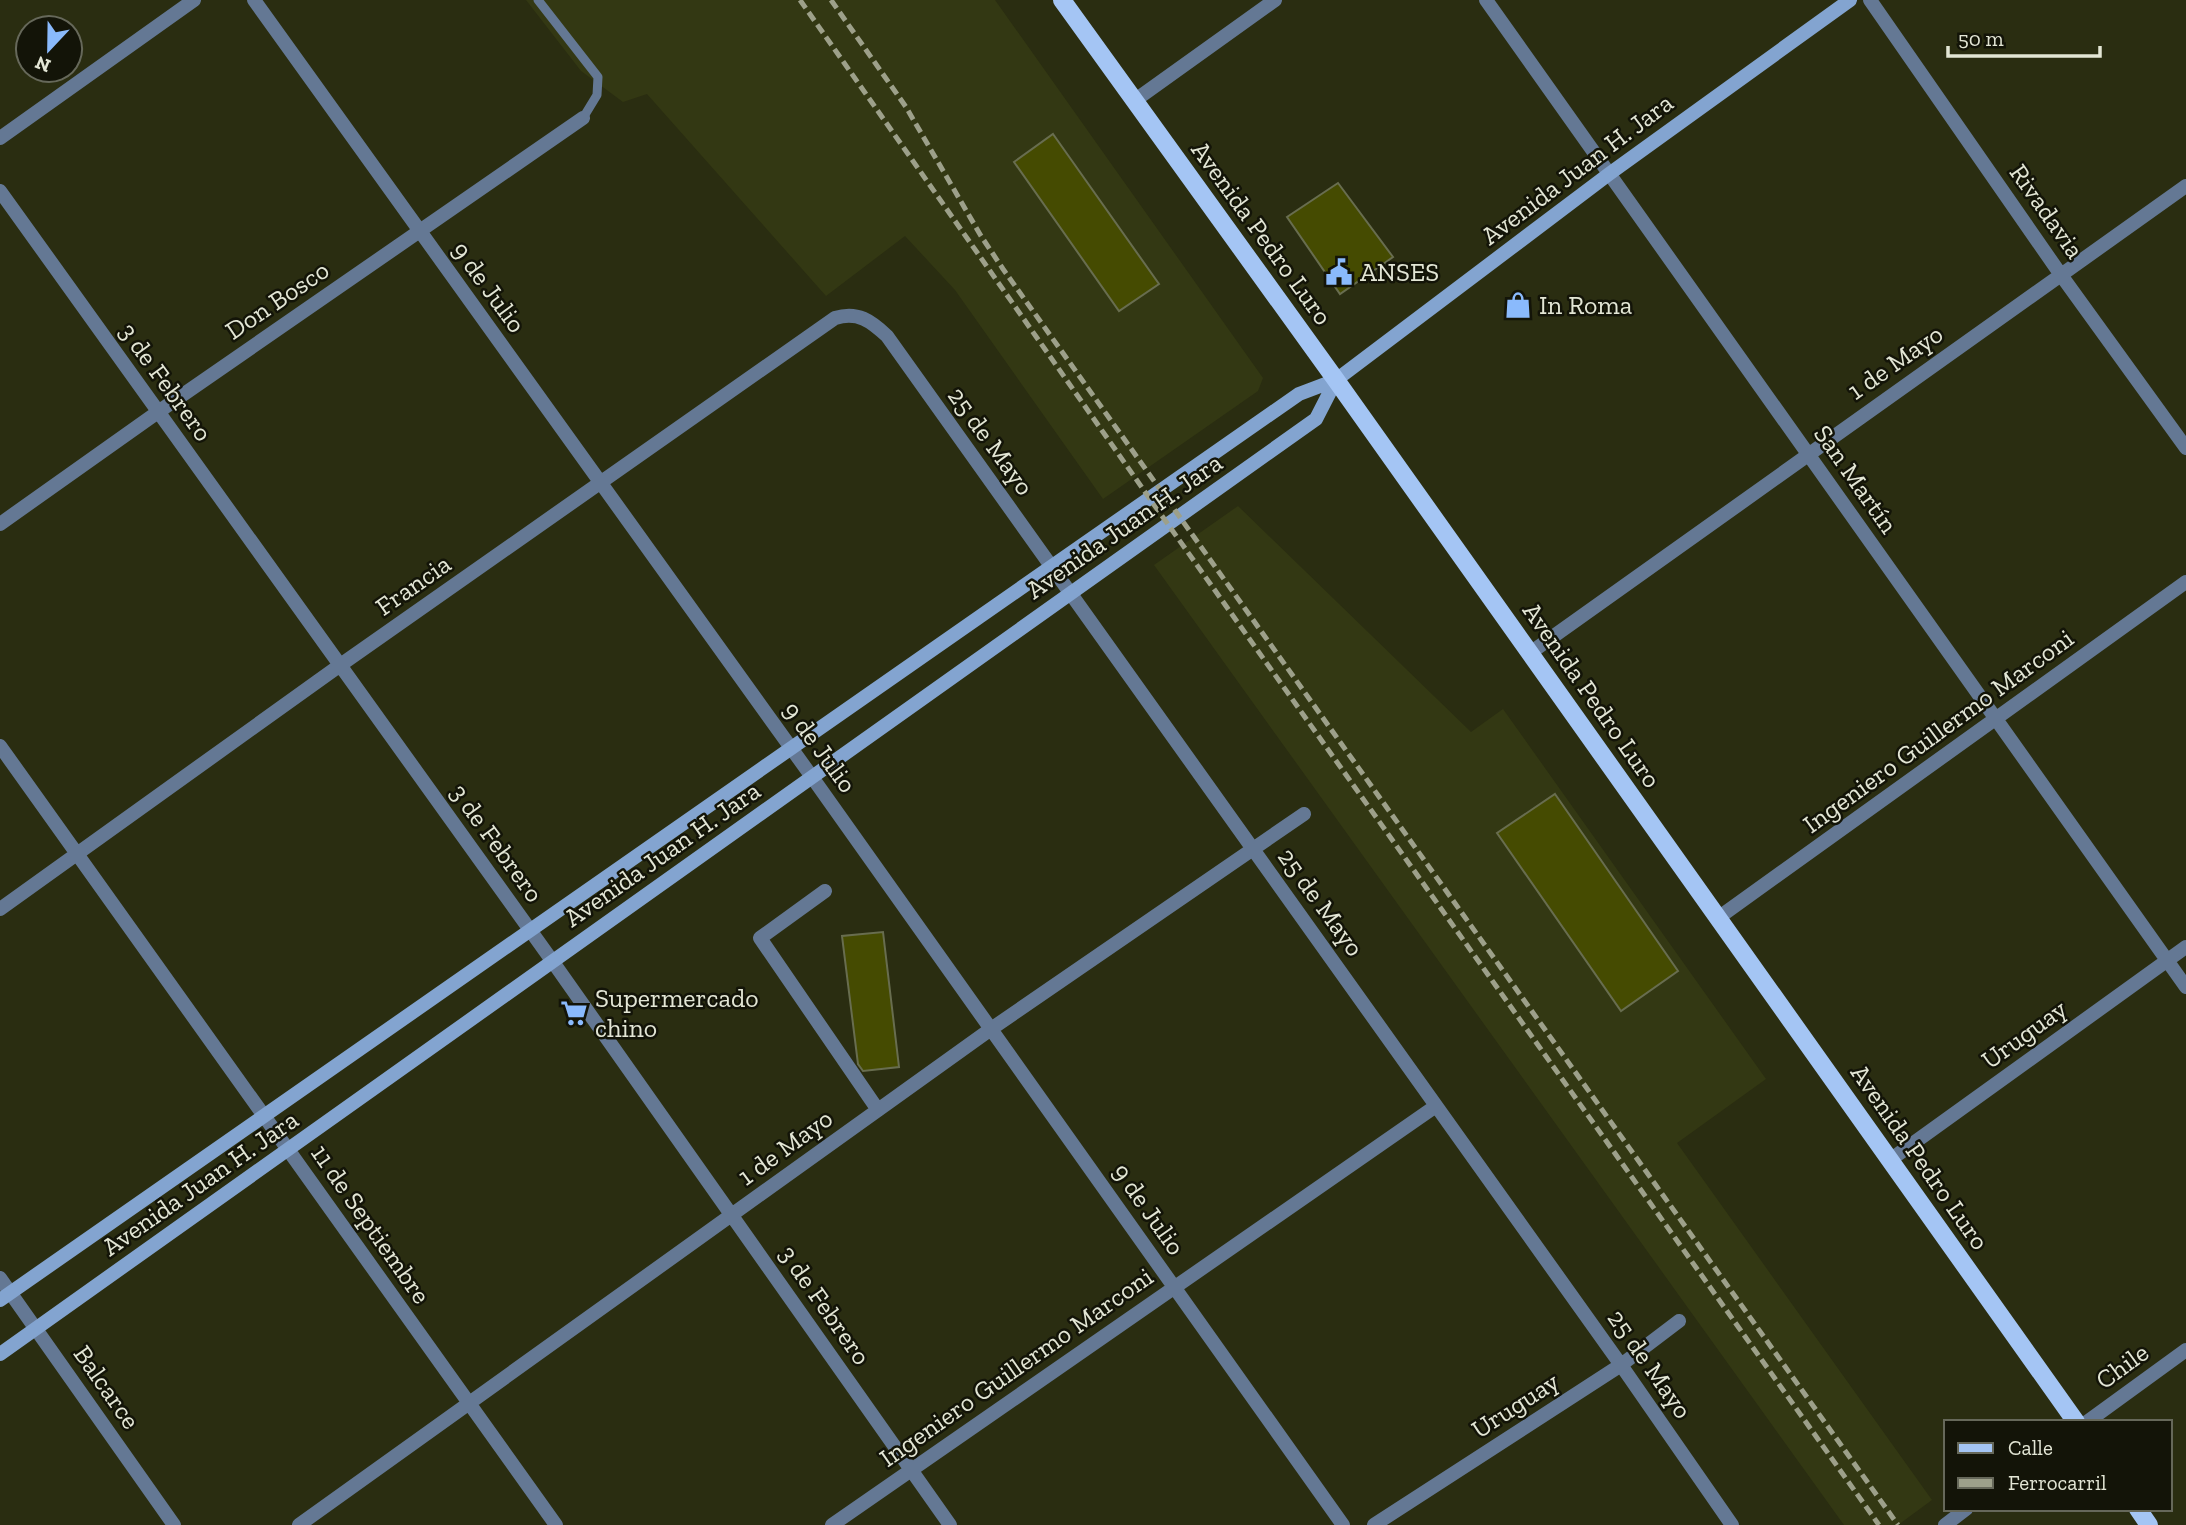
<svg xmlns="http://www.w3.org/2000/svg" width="2186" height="1525" font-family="'Zilla Slab',serif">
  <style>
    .built { fill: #333813 }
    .building { fill: #454b01; stroke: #686d4f; stroke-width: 2 }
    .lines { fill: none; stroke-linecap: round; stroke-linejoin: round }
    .lane { stroke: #647894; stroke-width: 9 }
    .street { stroke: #647894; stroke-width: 14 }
    .secondary { stroke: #83a4d0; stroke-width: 14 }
    .primary { stroke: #a4c5f4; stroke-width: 18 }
    .rail { stroke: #9da08a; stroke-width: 5; stroke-dasharray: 10 5; stroke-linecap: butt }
    .labels { text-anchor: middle; stroke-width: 5; stroke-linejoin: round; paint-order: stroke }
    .street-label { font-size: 26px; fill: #e3e6d5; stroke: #131408 }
    .poi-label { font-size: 26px; fill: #e3e6d5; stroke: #131408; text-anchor: start }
  </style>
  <rect width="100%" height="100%" fill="#2a2d11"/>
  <!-- built -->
  <path class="built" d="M526,0H995L1263,378L1258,391L1103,499L955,290L905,236L826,296L647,94L623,102L581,71Z
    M1238,506L1471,732L1503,709L1766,1079L1677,1143L1932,1500L1898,1525H1844L1154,565Z"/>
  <!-- building -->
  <path class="building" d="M1053,134L1159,284L1119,311L1014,162Z
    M1338,183L1393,257L1340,294L1287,217Z
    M1555,794L1678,971L1621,1011L1497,833Z
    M883,932L899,1067L863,1071L858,1064L842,936Z"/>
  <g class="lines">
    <!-- lane -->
    <path class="lane" d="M538,0L598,77L597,95L583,118"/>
    <!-- street -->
    <path class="street" d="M254,0L812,777L1343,1525
      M1486,0L2186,987
      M1870,0L2061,275L2186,448
      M1134,101L1275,0
      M0,138L194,0
      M0,191L553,962L950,1525
      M0,524L158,412L583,118
      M1530,653L2186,186
      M0,746L556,1525
      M825,891L760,938L878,1110
      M0,909L339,666L835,318C858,311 871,321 887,336L1621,1365L1732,1525
      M1718,918L2186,582
      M1890,1160L2186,947
      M0,1278L174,1525
      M2087,1422L2186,1350
      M299,1525L991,1029L1304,814
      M832,1525L1436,1106
      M1374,1525L1621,1365L1679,1321
      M1945,1525L1966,1509"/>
    <!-- secondary -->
    <path class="secondary" d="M0,1300L1299,394L1336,380L1609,174L1850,0
      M0,1354L1316,419L1336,380"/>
    <!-- primary -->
    <path class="primary" d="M1062,0L1336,380L2076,1422
      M2138,1509L2149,1525"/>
    <!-- rail -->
    <path class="rail" d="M800,0L1150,499L1879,1525
      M831,0L906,107L981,236L1003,269L1898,1525"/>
  </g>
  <!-- icons -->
  <defs>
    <symbol id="civic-bare" viewBox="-9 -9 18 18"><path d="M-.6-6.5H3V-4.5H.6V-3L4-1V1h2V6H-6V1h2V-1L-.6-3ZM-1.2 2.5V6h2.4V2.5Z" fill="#8abafc" stroke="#131408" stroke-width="2.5" paint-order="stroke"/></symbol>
    <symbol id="shop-bare" viewBox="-9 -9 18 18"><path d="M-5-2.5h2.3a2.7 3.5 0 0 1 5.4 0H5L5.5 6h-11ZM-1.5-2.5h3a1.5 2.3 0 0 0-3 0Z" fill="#8abafc" stroke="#131408" stroke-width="2.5" paint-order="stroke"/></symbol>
    <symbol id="supermarket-bare" viewBox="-9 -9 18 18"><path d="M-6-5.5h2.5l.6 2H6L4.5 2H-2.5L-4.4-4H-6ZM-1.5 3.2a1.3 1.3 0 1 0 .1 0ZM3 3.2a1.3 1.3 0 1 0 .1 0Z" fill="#8abafc" stroke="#131408" stroke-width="2.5" paint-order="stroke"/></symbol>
  </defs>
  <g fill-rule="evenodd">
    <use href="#civic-bare" x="1320" y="253" width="38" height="38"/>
    <use href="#shop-bare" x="1499" y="286" width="38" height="38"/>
    <use href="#supermarket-bare" x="555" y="994" width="38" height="38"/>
  </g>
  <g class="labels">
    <!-- street labels -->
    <g class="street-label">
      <text transform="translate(1577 169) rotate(-37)" y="9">Avenida Juan H. Jara</text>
      <text transform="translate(2047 211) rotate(55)" y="9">Rivadavia</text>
      <text transform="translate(1262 233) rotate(54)" y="9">Avenida Pedro Luro</text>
      <text transform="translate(489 287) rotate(54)" y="9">9 de Julio</text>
      <text transform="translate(277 300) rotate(-34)" y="9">Don Bosco</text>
      <text transform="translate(1895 362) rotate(-35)" y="9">1 de Mayo</text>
      <text transform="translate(166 382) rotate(54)" y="9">3 de Febrero</text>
      <text transform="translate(991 441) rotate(54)" y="9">25 de Mayo</text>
      <text transform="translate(1856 479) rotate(55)" y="9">San Martín</text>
      <text transform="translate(1124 526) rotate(-35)" y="9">Avenida Juan H. Jara</text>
      <text transform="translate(413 585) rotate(-35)" y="9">Francia</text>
      <text transform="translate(1592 695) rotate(55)" y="9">Avenida Pedro Luro</text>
      <text transform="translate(1938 731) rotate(-36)" y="9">Ingeniero Guillermo Marconi</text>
      <text transform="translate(820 747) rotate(54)" y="9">9 de Julio</text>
      <text transform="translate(497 843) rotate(54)" y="9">3 de Febrero</text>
      <text transform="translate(662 854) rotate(-35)" y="9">Avenida Juan H. Jara</text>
      <text transform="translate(1321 902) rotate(54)" y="9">25 de Mayo</text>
      <text transform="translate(2024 1034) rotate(-36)" y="9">Uruguay</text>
      <text transform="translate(785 1147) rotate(-36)" y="9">1 de Mayo</text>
      <text transform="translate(1920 1157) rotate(55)" y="9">Avenida Pedro Luro</text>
      <text transform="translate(200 1183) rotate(-35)" y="9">Avenida Juan H. Jara</text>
      <text transform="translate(1149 1209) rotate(55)" y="9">9 de Julio</text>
      <text transform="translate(371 1224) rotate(55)" y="9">11 de Septiembre</text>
      <text transform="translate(825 1305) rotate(55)" y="9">3 de Febrero</text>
      <text transform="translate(1650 1364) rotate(55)" y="9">25 de Mayo</text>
      <text transform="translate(2122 1366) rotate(-36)" y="9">Chile</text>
      <text transform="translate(1016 1367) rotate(-35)" y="9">Ingeniero Guillermo Marconi</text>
      <text transform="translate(107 1387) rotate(55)" y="9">Balcarce</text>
      <text transform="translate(1515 1405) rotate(-33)" y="9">Uruguay</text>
    </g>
    <!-- poi labels -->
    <g class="poi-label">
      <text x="1360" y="281">ANSES</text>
      <text x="1539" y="314">In Roma</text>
      <text x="595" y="1007">Supermercado<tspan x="595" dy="30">chino</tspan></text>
    </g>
  </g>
  <!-- legend -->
  <rect x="1944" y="1420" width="228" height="91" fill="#131408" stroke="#66685a" stroke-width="2"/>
  <rect x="1958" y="1443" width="35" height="10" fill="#a4c5f4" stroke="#66685a" stroke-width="2"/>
  <text x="2008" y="1455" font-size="21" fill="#e3e6d5">Calle</text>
  <rect x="1958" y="1478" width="35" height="10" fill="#9da08a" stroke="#66685a" stroke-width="2"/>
  <text x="2008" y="1490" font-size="21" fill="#e3e6d5">Ferrocarril</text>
  <!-- north arrow -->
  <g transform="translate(49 49) rotate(202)"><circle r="33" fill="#131408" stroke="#66685a" stroke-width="2"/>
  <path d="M0-5L12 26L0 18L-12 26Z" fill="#8abafc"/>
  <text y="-10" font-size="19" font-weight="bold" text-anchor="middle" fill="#e3e6d5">N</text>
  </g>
  <!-- scale -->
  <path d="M1948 46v10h152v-10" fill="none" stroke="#e3e6d5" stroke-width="3.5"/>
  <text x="1958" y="46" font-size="21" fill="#e3e6d5" stroke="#131408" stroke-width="5" paint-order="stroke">50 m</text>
</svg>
